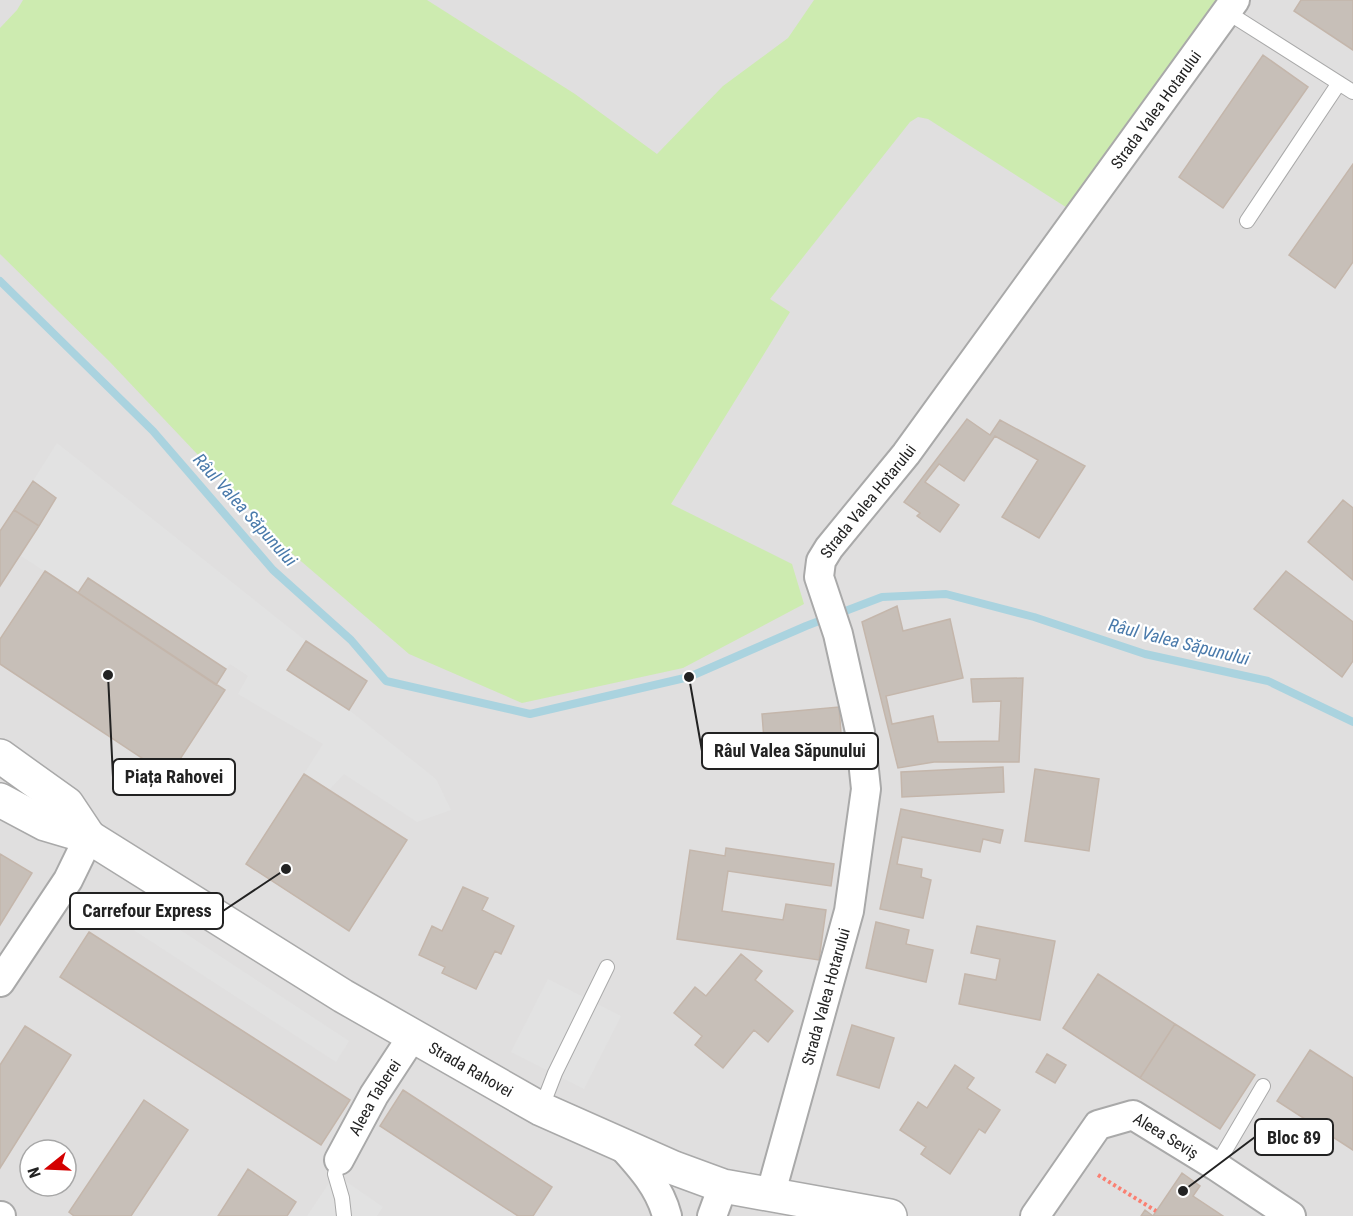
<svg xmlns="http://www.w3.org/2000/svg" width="1353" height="1216" font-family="'Roboto Condensed',sans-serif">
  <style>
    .residential { fill: #e0dfdf; fill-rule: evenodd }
    .grass { fill: #cdebb0 }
    .parking { fill: #e2e2e2 }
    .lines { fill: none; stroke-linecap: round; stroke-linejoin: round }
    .stream { stroke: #aad3df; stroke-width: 8 }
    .building { fill: #c7bfb8; stroke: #c4b6ab; stroke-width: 1.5 }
    .service-casing { stroke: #a9a9a9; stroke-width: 16 }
    .minor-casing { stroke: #a9a9a9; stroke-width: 32 }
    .tertiary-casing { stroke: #a9a9a9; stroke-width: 36 }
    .path { stroke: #fa8072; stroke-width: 4; stroke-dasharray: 3 3; stroke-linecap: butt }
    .service { stroke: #fff; stroke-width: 14 }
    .minor { stroke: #fff; stroke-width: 28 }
    .tertiary { stroke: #fff; stroke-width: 33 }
    .labels { text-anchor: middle; stroke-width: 4.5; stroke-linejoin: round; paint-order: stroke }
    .street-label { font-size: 16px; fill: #222; stroke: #fff }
    .water-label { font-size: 18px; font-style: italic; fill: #4a7aab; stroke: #fff }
    .leader { fill: none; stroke: #222; stroke-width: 2 }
    .callout-dot { fill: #222; stroke: #fff; stroke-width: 2 }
    .callout { fill: #fff; stroke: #222; stroke-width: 2 }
    .callout-label { font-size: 18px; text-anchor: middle; font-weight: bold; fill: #222 }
  </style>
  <rect width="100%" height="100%" fill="#f2efe9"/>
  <!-- residential -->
  <path class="residential" d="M0,0H1353V1216H0ZM30,1150H66V1186H30Z"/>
  <!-- grass -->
  <path class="grass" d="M23,0H427L575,94L657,154L723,86L788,38L814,0H1223L1072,211L928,119L918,117L910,122L770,299L790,312L671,504L792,564L804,604L683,668L522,703L409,654L288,550L109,361L0,254V28L17,10Z"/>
  <!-- parking -->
  <path class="parking" d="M57,443L306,641L288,670L349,710L436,779L451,810L417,822L344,774L329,790L304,774L323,744L238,694L248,676L230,664L226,669L89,578L78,593L21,556L56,498L33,481Z
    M121,891L349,1041L336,1062L106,912Z
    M548,979L621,1016L584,1089L511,1052Z
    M335,1174L383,1207L377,1216H307Z"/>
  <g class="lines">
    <!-- stream -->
    <path class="stream" d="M0,281L153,431L273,570L351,640L386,681L530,714L689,677L806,626L882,597L946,594L1034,617L1145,654L1268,681L1353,722"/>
  </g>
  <!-- building -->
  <path class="building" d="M1301,0H1353V50L1294,11Z
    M1263,55L1308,87L1223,208L1179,177Z
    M1353,164V262L1335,288L1289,255Z
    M967,419L990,435L1000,420L1085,466L1039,538L1002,517L1038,460L995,436L964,481L939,464L925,482L959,505L940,532L917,516L920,513L904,502Z
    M33,481L56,498L39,526L14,510Z
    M1343,500L1353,508V580L1308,542Z
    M14,510L39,526L0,586V531Z
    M45,571L225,690L169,776L0,664V639Z
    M1286,571L1353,622V661L1342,677L1254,609Z
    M88,578L226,669L216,685L78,593Z
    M897,606L903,631L950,619L963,678L886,696L892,724L933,716L938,742L999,741L1001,701L973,702L971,679L1023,678L1019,762H934L898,768L862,622Z
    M306,641L367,681L349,710L287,670Z
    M839,707L842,746L765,753L762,714Z
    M1003,767L1004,792L902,797L901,772Z
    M1035,769L1099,779L1089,851L1025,841Z
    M304,774L407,840L349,931L246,864Z
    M901,809L1003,830L1000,843L983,839L980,852L902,837L897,864L922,869L921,877L931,880L923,918L880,909Z
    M726,848L834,864L831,886L728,871L722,911L783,920L786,904L826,910L819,960L677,939L690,850L725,856Z
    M0,854L32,873L0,925Z
    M463,887L488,898L482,910L514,926L501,954L495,951L476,989L442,973L445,967L419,955L432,926L442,931Z
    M876,922L909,930L906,944L933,950L926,982L866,968Z
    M977,926L1055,941L1040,1020L959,1004L965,974L996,980L1000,959L971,953Z
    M89,932L350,1100L321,1145L60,977Z
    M741,954L762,971L755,980L793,1011L768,1042L754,1030L723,1068L695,1045L702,1036L674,1013L695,987L706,996Z
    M1098,974L1175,1024L1140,1078L1063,1028Z
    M1175,1024L1255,1075L1220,1129L1140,1078Z
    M852,1025L894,1038L879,1088L837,1075Z
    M25,1026L71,1055L0,1168V1065Z
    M1310,1050L1353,1078V1150L1277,1101Z
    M1047,1054L1066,1065L1055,1083L1036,1072Z
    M955,1065L974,1078L967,1088L1000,1110L985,1133L979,1129L950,1174L921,1154L926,1147L900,1130L918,1102L927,1108Z
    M403,1090L552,1187L533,1216H518L380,1126Z
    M144,1100L188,1130L131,1216H74L69,1212Z
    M248,1169L296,1202L287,1216H218Z
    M1182,1173L1200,1186L1193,1196L1223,1216H1141L1145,1210L1153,1216Z"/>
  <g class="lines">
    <defs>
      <path id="service" d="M1227,12L1353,92
        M1247,221L1339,83
        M541,1109L555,1073L607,967
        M339,1160L335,1174L342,1198L344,1216
        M1216,1166L1263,1086"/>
      <g id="minor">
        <path d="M0,982L68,880L89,837"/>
        <path d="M622,1146C641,1167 660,1188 667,1216"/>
        <path id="s1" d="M339,1160L374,1095L412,1037"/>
        <path id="s2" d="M770,1196L849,911L866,789L860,732L838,634L819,577L821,561L829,548L906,454L1235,0"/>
        <path d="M0,1216H1"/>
        <path d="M712,1216L723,1186"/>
        <path id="s3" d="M1035,1216L1098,1125L1133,1115L1216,1166L1291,1216"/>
      </g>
      <g id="tertiary">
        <path d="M0,756L67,804L89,837"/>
        <path id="s4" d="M0,800L45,824L89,837L343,996L541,1109L674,1168L723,1186L890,1216"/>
      </g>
    </defs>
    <!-- service casing -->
    <use href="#service" class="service-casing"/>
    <!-- minor casing -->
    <use href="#minor" class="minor-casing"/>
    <!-- tertiary casing -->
    <use href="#tertiary" class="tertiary-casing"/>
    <!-- path -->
    <path class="path" d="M1098,1175L1156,1211"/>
    <!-- service -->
    <use href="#service" class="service"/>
    <!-- minor -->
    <use href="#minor" class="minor"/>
    <!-- tertiary -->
    <use href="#tertiary" class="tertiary"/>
  </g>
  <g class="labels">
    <!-- street labels -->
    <g class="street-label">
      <text dy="6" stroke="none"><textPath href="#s2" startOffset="1215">Strada Valea Hotarului</textPath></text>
      <text dy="6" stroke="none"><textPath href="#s2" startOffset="729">Strada Valea Hotarului</textPath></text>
      <text dy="6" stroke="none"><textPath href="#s2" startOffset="207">Strada Valea Hotarului</textPath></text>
      <text dy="6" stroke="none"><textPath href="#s4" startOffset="544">Strada Rahovei</textPath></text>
      <text dy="6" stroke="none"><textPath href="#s1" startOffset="72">Aleea Taberei</textPath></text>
      <text dy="6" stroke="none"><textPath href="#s3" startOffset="186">Aleea Seviș</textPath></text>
    </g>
    <!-- water labels -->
    <g class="water-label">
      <text transform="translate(245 510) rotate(48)" y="6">Râul Valea Săpunului</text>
      <text transform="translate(1179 642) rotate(14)" y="6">Râul Valea Săpunului</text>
    </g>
  </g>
  <!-- callouts -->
  <path class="leader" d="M689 677L702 751M108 675L113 777M286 869L223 911M1183 1191L1255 1137"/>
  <g class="callout-dot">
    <circle cx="689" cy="677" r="6"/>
    <circle cx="108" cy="675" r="6"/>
    <circle cx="286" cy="869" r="6"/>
    <circle cx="1183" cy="1191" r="6"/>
  </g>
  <g class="callout">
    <rect x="702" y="733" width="176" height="36" rx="6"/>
    <rect x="113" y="759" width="122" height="36" rx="6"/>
    <rect x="70" y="893" width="153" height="36" rx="6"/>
    <rect x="1255" y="1119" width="78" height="36" rx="6"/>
  </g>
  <g class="callout-label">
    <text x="790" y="757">Râul Valea Săpunului</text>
    <text x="174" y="783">Piața Rahovei</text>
    <text x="147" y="917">Carrefour Express</text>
    <text x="1294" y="1144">Bloc 89</text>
  </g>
  <!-- north arrow -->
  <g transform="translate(48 1168) rotate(252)"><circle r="28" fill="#ffffff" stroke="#a7a7a7" stroke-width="1.5"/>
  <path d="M0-4.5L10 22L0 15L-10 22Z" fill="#d40000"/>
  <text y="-9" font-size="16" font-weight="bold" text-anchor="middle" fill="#222222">N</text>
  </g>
</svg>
